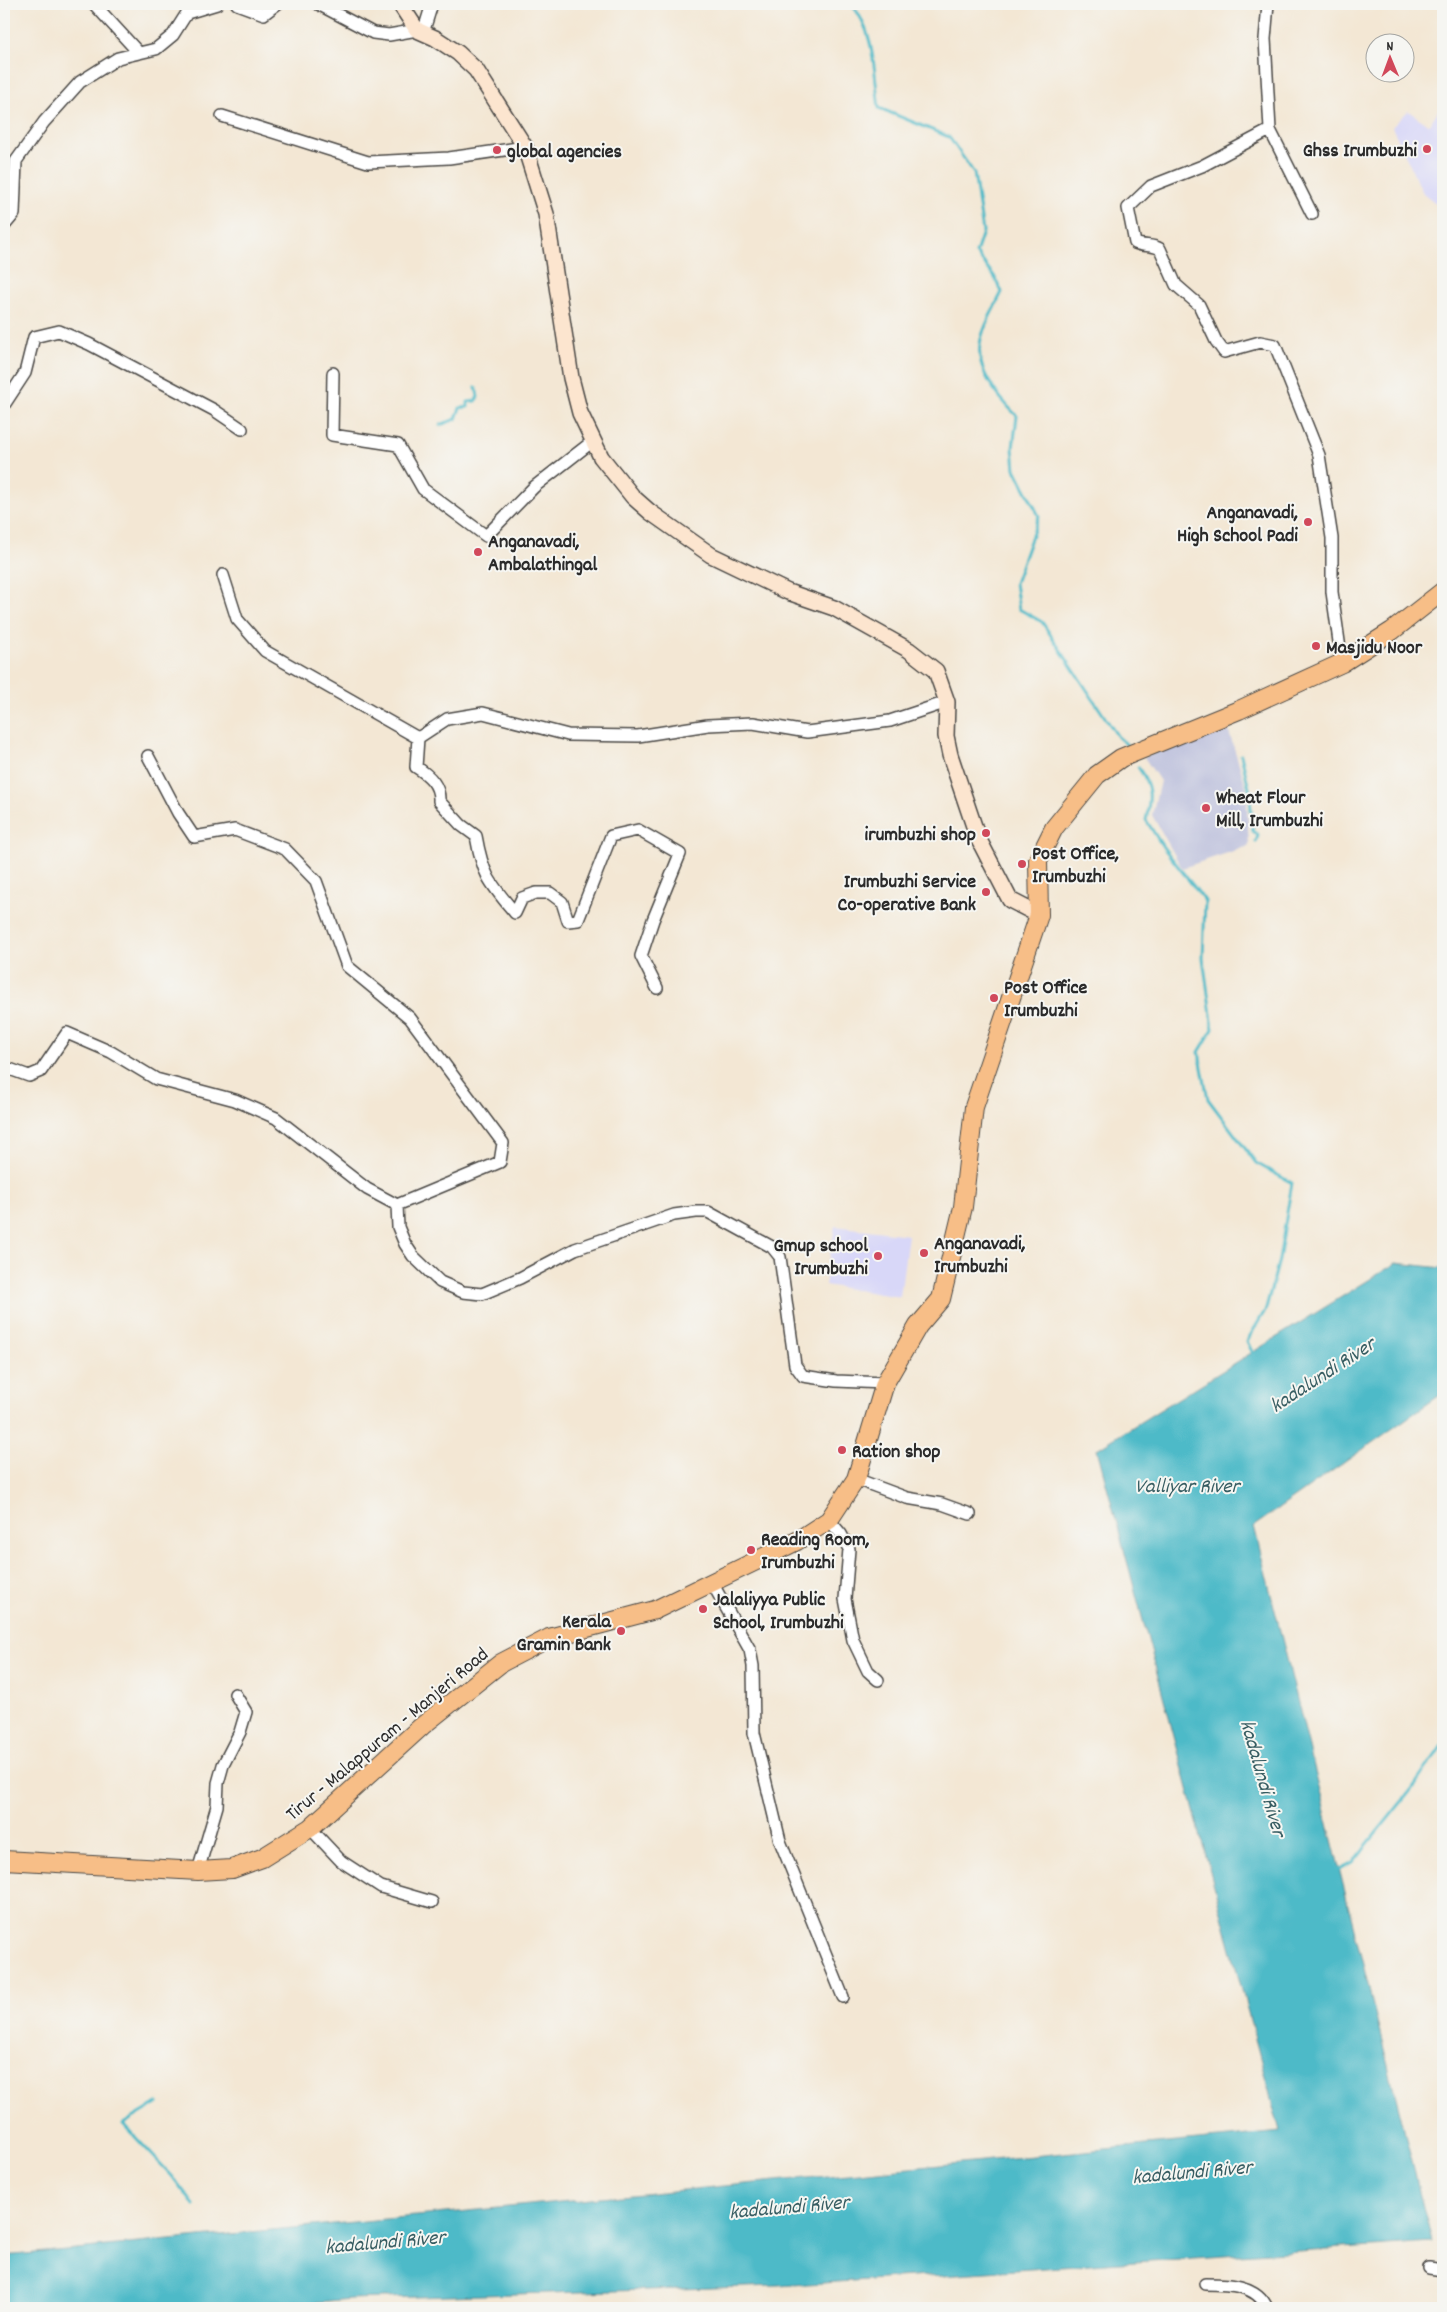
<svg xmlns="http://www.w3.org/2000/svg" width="1447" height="2312" font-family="Dekko,sans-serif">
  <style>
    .built { fill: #d8d7f8 }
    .industrial { fill: #bfc2dd }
    .water { fill: #4dbac8; stroke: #3c727a }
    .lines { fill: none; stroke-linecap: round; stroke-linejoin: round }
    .stream { stroke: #4dbac8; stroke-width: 3 }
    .minor-casing { stroke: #494744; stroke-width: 14 }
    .secondary-casing { stroke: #494744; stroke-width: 18 }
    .primary-casing { stroke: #494744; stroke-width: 20 }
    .minor { stroke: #fff; stroke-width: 11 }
    .secondary { stroke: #fce5cf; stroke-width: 15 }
    .primary { stroke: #f7be87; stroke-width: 18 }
    .poi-dot { fill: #d1495b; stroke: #f6f6f2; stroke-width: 2 }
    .labels { text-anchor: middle; stroke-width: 4; stroke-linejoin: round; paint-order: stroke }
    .poi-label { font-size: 20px; font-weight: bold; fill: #2b2b2b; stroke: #f6f6f2; text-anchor: start }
    .street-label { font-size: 20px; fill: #2b2b2b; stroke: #f6f6f2 }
    .water-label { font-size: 21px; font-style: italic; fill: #375d62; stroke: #f6f6f2 }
  </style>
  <rect width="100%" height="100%" fill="#f6f6f2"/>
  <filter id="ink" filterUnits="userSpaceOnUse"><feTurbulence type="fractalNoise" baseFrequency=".02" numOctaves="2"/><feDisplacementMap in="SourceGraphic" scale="10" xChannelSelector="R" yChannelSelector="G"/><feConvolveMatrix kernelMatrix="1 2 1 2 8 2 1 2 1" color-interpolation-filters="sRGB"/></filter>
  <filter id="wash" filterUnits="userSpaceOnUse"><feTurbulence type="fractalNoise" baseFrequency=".0096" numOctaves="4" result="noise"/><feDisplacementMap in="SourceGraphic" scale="20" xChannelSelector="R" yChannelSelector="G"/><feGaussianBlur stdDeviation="1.12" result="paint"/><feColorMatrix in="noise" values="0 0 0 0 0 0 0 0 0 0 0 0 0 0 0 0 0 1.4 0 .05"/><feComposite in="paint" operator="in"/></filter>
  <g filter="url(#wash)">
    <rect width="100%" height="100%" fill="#f3e7d4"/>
    <!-- built -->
    <path class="built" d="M1443,103V209L1423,193L1392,127L1408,111L1429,125Z
      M835,1226L908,1235L900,1297L825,1285Z"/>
    <!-- industrial -->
    <path class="industrial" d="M1227,726L1246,786L1249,846L1182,868L1152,815L1160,781L1144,757Z"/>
    <!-- water -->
    <path class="water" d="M1396,1263L1443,1268V1393L1254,1526L1432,2242L778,2286L350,2299L254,2308H4V2256L1280,2132L1097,1449Z"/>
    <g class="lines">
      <!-- stream -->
      <path class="stream" d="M851,4C875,30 874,74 879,108L949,137L974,173L983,232L976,253L994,276L1002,292C995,307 985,323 981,339C973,368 998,397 1017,416L1013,448L1015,469L1039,516L1015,583L1019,609L1042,622L1118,737L1126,744
        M440,425L456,419L460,408L468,407V402L475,401L478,397L476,387
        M1241,755L1249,788L1253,831L1258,835L1256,842
        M1138,767C1152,787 1151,797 1146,820L1163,847L1205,901L1203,958L1213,1029L1199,1052L1208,1099L1256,1163L1292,1183L1279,1260L1266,1309L1247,1341L1253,1354
        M1336,1871L1353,1862L1412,1789L1443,1744
        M158,2103L123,2124L172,2176L194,2205"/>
    </g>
  </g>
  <g filter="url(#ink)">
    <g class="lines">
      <defs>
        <path id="minor" d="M94,4L138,52
          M237,4L264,14L277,4
          M318,4L373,33L389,35L417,30
          M1268,4L1265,39L1270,130L1202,166L1151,186L1128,208L1135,243C1144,247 1152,244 1160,249L1176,285L1199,305L1216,341L1224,352L1260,342L1275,345L1319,455L1332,538V592L1342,663
          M423,33L432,4
          M222,116L368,162L449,158L525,147
          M1270,130L1312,214
          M4,226L14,214L16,161L44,122L80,82L118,58L156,49L173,35L187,13L217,4
          M333,373L332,435L398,445L423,489L486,536L534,487L593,441
          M4,405L25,373L34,337L59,331L89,344L214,410L242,429
          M223,575L237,619L265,651L418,738
          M148,756L178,813L194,837L235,830L285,849L316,881L347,966L410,1018L503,1143L500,1162L397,1205L398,1227L405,1244L413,1256L440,1282L463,1292L482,1294L520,1278L575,1249L674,1215L696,1212H708L772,1247L780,1257L795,1365L803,1376L836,1381L885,1383
          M657,988L641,956L653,920L680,854L638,830L611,836L578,920L568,921L562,902L550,893H536L522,898L515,913C490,883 483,876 476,836L461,825L439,801C440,785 429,775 416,767L418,738L447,719L483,713L568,735L638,736L708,725L753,723L807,732L890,721L947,702
          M4,1067L29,1076L41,1071L67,1033L111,1052L156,1079L235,1100L276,1118L367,1189L397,1205
          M856,1479L907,1498L942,1504L970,1514
          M829,1520L841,1534L849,1549L845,1599L853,1640L868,1671L878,1680
          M711,1581L750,1650L753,1666L754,1733L780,1841L843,1997
          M310,1828L341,1861L381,1887L432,1902
          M198,1871L217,1806L218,1783L223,1765L240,1732L246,1712L235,1694
          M1429,2268L1443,2270
          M1205,2284C1227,2284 1257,2284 1267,2308"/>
        <path id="secondary" d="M400,4L417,30L435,38L458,53L476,70L525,147L546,214L571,378L580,413L601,457L633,497L650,512L711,555L788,592L834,608L909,650L936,671L947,702L946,736L950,755L978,838L1010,900L1039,915"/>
        <path id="primary" d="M4,1860L198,1871L232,1869L262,1858L310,1828L422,1726L501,1663L549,1638L655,1610L797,1541L829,1520L856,1479L885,1383L918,1326L941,1299L963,1207L974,1107L1039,915L1038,860L1054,828L1097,775L1121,758L1239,710L1342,663L1392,631L1443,591"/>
      </defs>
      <!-- minor casing -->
      <use href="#minor" class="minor-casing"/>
      <!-- secondary casing -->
      <use href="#secondary" class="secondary-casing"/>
      <!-- primary casing -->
      <use href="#primary" class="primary-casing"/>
      <!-- minor -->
      <use href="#minor" class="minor"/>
      <!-- secondary -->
      <use href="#secondary" class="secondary"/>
      <!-- primary -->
      <use href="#primary" class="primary"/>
    </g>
  </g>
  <!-- markers -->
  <g class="poi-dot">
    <circle cx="1427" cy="149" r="5"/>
    <circle cx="497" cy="150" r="5"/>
    <circle cx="1308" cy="522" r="5"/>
    <circle cx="478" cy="552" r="5"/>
    <circle cx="1316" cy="646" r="5"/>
    <circle cx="1206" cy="808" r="5"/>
    <circle cx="986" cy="833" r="5"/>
    <circle cx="1022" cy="864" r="5"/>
    <circle cx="986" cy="892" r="5"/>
    <circle cx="994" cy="998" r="5"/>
    <circle cx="924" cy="1253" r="5"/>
    <circle cx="878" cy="1256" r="5"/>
    <circle cx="842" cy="1450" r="5"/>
    <circle cx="751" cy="1550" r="5"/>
    <circle cx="703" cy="1609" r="5"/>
    <circle cx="621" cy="1631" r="5"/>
  </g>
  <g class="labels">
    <!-- poi labels -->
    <g class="poi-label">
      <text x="1417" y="156" text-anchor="end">Ghss Irumbuzhi</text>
      <text x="507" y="157">global agencies</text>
      <text x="1298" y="518" text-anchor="end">Anganavadi,<tspan x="1298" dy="23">High School Padi</tspan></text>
      <text x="488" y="547">Anganavadi,<tspan x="488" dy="23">Ambalathingal</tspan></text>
      <text x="1326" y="653">Masjidu Noor</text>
      <text x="1216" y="803">Wheat Flour<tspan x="1216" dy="23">Mill, Irumbuzhi</tspan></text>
      <text x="976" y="840" text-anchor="end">irumbuzhi shop</text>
      <text x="1032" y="859">Post Office,<tspan x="1032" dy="23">Irumbuzhi</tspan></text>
      <text x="976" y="887" text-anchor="end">Irumbuzhi Service<tspan x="976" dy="23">Co-operative Bank</tspan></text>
      <text x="1004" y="993">Post Office<tspan x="1004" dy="23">Irumbuzhi</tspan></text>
      <text x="934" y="1249">Anganavadi,<tspan x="934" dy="23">Irumbuzhi</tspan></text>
      <text x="868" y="1251" text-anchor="end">Gmup school<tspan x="868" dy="23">Irumbuzhi</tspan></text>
      <text x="852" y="1457">Ration shop</text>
      <text x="761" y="1545">Reading Room,<tspan x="761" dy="23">Irumbuzhi</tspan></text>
      <text x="713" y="1605">Jalaliyya Public<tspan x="713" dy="23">School, Irumbuzhi</tspan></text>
      <text x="611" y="1627" text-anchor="end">Kerala<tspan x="611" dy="23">Gramin Bank</tspan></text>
    </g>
    <!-- street labels -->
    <g class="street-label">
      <text transform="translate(386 1733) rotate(-40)" y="7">Tirur - Malappuram - Manjeri Road</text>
    </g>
    <!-- water labels -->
    <g class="water-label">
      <text transform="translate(1322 1374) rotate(-33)" y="7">kadalundi River</text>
      <text x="1187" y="1492">Valliyar River</text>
      <text transform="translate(1264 1778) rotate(74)" y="7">kadalundi River</text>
      <text transform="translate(1192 2171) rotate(-5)" y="7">kadalundi River</text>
      <text transform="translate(789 2206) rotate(-5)" y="7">kadalundi River</text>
      <text transform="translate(385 2241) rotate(-5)" y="7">kadalundi River</text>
    </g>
  </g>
  <!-- margin -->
  <rect width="1447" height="2312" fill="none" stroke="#f6f6f2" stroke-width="20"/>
  <!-- north arrow -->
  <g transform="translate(1390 58) rotate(359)"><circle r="24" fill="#f6f6f2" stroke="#a5a5a2"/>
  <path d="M0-4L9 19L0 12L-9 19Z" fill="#d1495b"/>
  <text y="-8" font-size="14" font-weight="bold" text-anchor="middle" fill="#2b2b2b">N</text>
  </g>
</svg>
